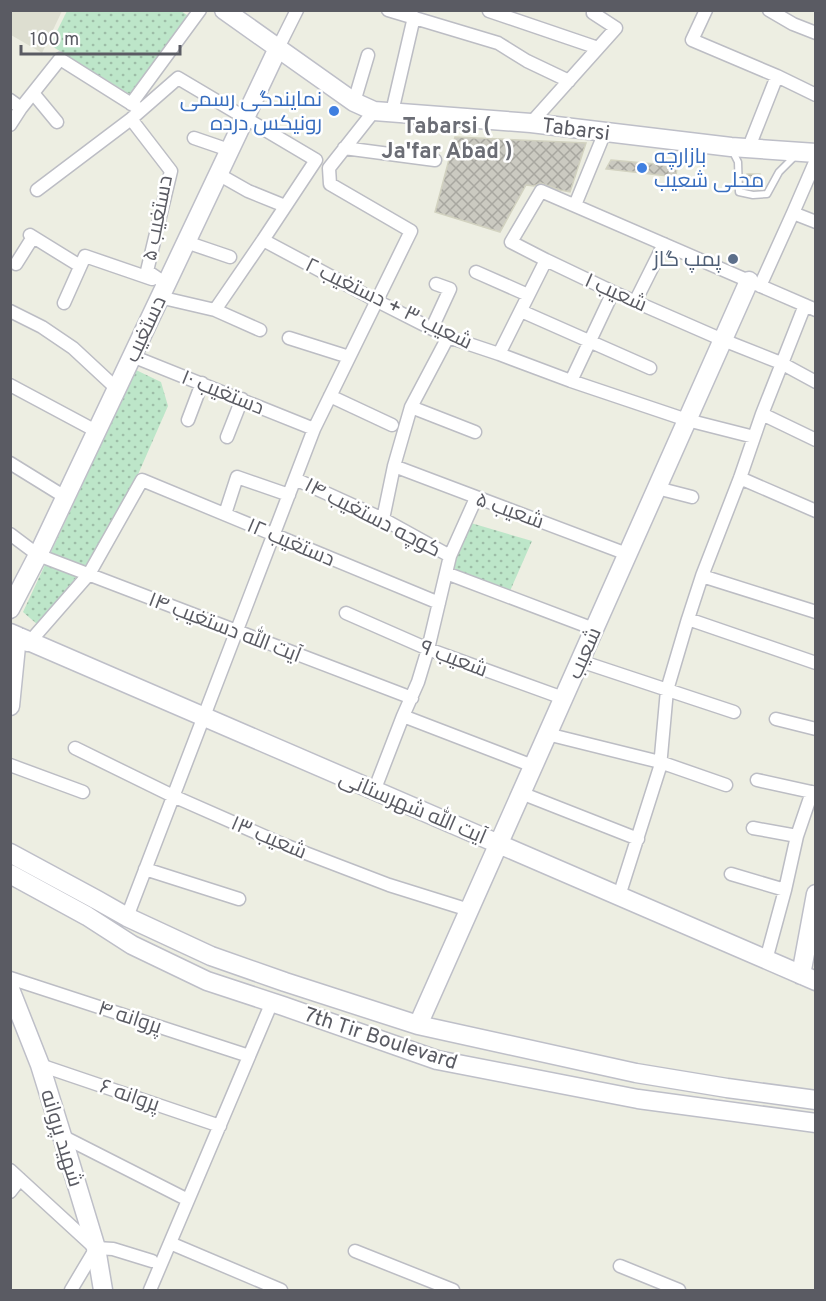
<svg xmlns="http://www.w3.org/2000/svg" width="826" height="1301" font-family="Overpass,Cairo,sans-serif">
  <style>
    .education { fill: #ddded0 }
    .park { fill: url(#park-dots) }
    .building { fill: url(#building-cross-hatch); stroke: #d2d2c0; stroke-width: 1.5 }
    .lines { fill: none; stroke-linecap: round; stroke-linejoin: round }
    .lane-casing { stroke: #bcbdc4; stroke-width: 9 }
    .street-casing { stroke: #bcbdc4; stroke-width: 15 }
    .secondary-casing { stroke: #bebfc8; stroke-width: 21 }
    .lane { stroke: #fff; stroke-width: 6 }
    .street { stroke: #fff; stroke-width: 12 }
    .secondary { stroke: #fff; stroke-width: 18 }
    .shop-dot { fill: #3f7fe0; stroke: #fff; stroke-width: 2 }
    .service-dot { fill: #5c6f8a; stroke: #fff; stroke-width: 2 }
    .labels { text-anchor: middle; stroke-width: 5; stroke-linejoin: round; paint-order: stroke }
    .shop-label { font-size: 21px; fill: #366cbe; stroke: #fff; text-anchor: end }
    .street-label { font-size: 21px; fill: #5a5b63; stroke: #fff }
    .service-label { font-size: 21px; fill: #4e5e75; stroke: #fff; text-anchor: end }
    .neighbourhood-label { font-size: 22px; font-weight: bold; fill: #6b6d75; stroke: #fff }
  </style>
  <defs>
    <pattern id="park-dots" width="8" height="8" patternUnits="userSpaceOnUse" patternTransform="scale(1.5)"><rect width="8" height="8" fill="#bde6c9"/><path d="M2 2h.1M6 6h.1" fill="none" stroke="#9dbda7" stroke-width="1.8" stroke-linecap="round"/></pattern>
    <pattern id="building-cross-hatch" width="8" height="8" patternUnits="userSpaceOnUse" patternTransform="scale(1.5)"><rect width="8" height="8" fill="#cbcac1"/><path d="M0 0l8 8M0 8l8-8" fill="none" stroke="#a8a7a0"/></pattern>
  </defs>
  <rect width="100%" height="100%" fill="#edeee2"/>
  <!-- education -->
  <path class="education" d="M11,10L62,11L42,53L11,35Z"/>
  <!-- park -->
  <path class="park" d="M67,11H181L196,21L139,100L50,45Z
    M136,370L161,382L168,406L136,479L86,565L38,625L23,612Z
    M471,523L532,541L510,591L452,570Z"/>
  <!-- building -->
  <path class="building" d="M455,137L586,143L570,192L560,190L541,183L534,186L526,185L500,232L435,212Z
    M611,160L677,166L676,177L606,169Z
    M747,174H760L758,189L745,188Z"/>
  <g class="lines">
    <defs>
      <path id="lane" d="M732,150L738,162L739,192L753,195L767,194L779,172L795,156"/>
      <path id="street" d="M388,10L498,43L527,61L569,81
        M706,10L692,40L777,76L816,95
        M769,10L793,24L816,33
        M489,11L598,48
        M278,48L297,10
        M33,93L57,122
        M10,100L21,108L10,125
        M354,102L368,55
        M131,104L200,10
        M21,108L60,59L141,110
        M392,112L414,17
        M131,119L171,171L147,271L166,284
        M531,123L616,28L593,13L594,10
        M194,138L229,150
        M749,147L777,76
        M344,148L435,160
        M329,168L374,111
        M218,174L248,191L285,206
        M37,190L131,119L178,78L316,160L263,240L377,301L448,337L499,354L571,381L687,420L754,437
        M575,205L605,132
        M793,213L816,222
        M30,235L80,266
        M186,242L230,257
        M16,264L33,237
        M476,272L528,295
        M760,286L793,213L816,160
        M159,297L215,310L263,240
        M635,302L664,244
        M64,303L85,256L152,279
        M215,310L260,330
        M816,310L541,191L511,242L546,260L613,292L723,340L781,363L816,382
        M10,311L42,327L73,348L116,388
        M521,311L650,368
        M432,328L450,289L436,284
        M289,338L349,357
        M499,354L546,260
        M132,356L314,429
        M571,381L613,292
        M10,385L96,431
        M330,396L392,425
        M411,407L475,432
        M762,414L816,440
        M188,420L202,383
        M227,437L242,399
        M10,463L65,497
        M394,466L627,554
        M740,478L816,511
        M295,479L383,519L450,556
        M657,488L692,497
        M225,514L237,477L289,495
        M383,519L394,466L411,407L448,337
        M10,534L38,555L412,698
        M446,573L594,629
        M702,576L816,612
        M346,613L428,649L563,698
        M688,619L816,663
        M27,645L89,574L142,480L439,603
        M580,661L734,712
        M403,716L533,766
        M776,719L816,729
        M547,734L660,762L726,785
        M75,748L173,796L282,844L389,885L469,910
        M10,765L83,792
        M757,780L816,793
        M374,791L403,716L418,682L428,649L450,556L476,498
        M521,793L638,839
        M753,828L797,836
        M145,869L239,899
        M731,874L785,890
        M619,896L660,767L667,690L688,619L702,576L740,478L762,414L805,305
        M127,917L314,429L411,231L330,184L329,168
        M766,960L785,890L797,836L812,792
        M10,978L249,1056
        M40,1065L220,1126
        M62,1136L188,1200
        M10,1170L95,1248
        M10,1192L20,1179
        M170,1243L281,1290
        M96,1248L113,1249L152,1261
        M355,1251L453,1290
        M620,1266L679,1290
        M71,1290L96,1248
        M150,1290L272,1002"/>
      <path id="secondary" d="M224,10L354,102L374,111L531,123L731,147L816,153
        M10,609L38,555L278,48
        M10,633L816,981
        M10,706L17,636
        M10,853L97,900L127,917L211,956L285,982L418,1025L636,1073L727,1088L816,1100
        M10,874L87,916L132,945L207,981L283,1006L437,1060L638,1099L816,1123
        M801,975L816,894
        M10,989L40,1065L62,1136L96,1248L103,1290
        M418,1025L749,281"/>
    </defs>
    <!-- lane casing -->
    <use href="#lane" class="lane-casing"/>
    <!-- street casing -->
    <use href="#street" class="street-casing"/>
    <!-- secondary casing -->
    <use href="#secondary" class="secondary-casing"/>
    <!-- lane -->
    <use href="#lane" class="lane"/>
    <!-- street -->
    <use href="#street" class="street"/>
    <!-- secondary -->
    <use href="#secondary" class="secondary"/>
  </g>
  <!-- markers -->
  <g class="shop-dot">
    <circle cx="334" cy="111" r="6"/>
    <circle cx="642" cy="168" r="6"/>
  </g>
  <circle class="service-dot" cx="733" cy="259" r="6"/>
  <g class="labels">
    <!-- shop labels -->
    <g class="shop-label">
      <text x="322" y="106">نمایندگی رسمی<tspan x="322" dy="24">رونیکس درده</tspan></text>
      <text x="654" y="163" text-anchor="start">بازارچه<tspan x="654" dy="24">محلی شعیب</tspan></text>
    </g>
    <!-- street labels -->
    <g class="street-label">
      <text transform="translate(576 129) rotate(7)" y="7">Tabarsi</text>
      <text transform="translate(157 218) rotate(-79)" y="7">دستغیب ۵</text>
      <text transform="translate(616 292) rotate(24)" y="7">شعیب ۱</text>
      <text transform="translate(389 303) rotate(26)" y="7">شعیب ۳ + دستغیب ۲</text>
      <text transform="translate(145 329) rotate(-65)" y="7">دستغیب</text>
      <text transform="translate(223 392) rotate(22)" y="7">دستغیب ۱۰</text>
      <text transform="translate(510 510) rotate(20)" y="7">شعیب ۵</text>
      <text transform="translate(373 517) rotate(27)" y="7">کوچه دستغیب ۱۴</text>
      <text transform="translate(291 542) rotate(23)" y="7">دستغیب ۱۲</text>
      <text transform="translate(225 627) rotate(21)" y="7">آیت الله دستغیب ۱۴</text>
      <text transform="translate(584 653) rotate(-66)" y="7">شعیب</text>
      <text transform="translate(454 658) rotate(21)" y="7">شعیب ۹</text>
      <text transform="translate(413 807) rotate(23)" y="7">آیت الله شهرستانی</text>
      <text transform="translate(269 837) rotate(23)" y="7">شعیب ۱۳</text>
      <text transform="translate(130 1017) rotate(18)" y="7">پروانه ۴</text>
      <text transform="translate(381 1038) rotate(18)" y="7">7th Tir Boulevard</text>
      <text transform="translate(130 1095) rotate(19)" y="7">پروانه ۶</text>
      <text transform="translate(62 1138) rotate(73)" y="7">شهید پروانه</text>
    </g>
    <!-- service labels -->
    <g class="service-label">
      <text x="721" y="266">پمپ گاز</text>
    </g>
    <!-- neighbourhood labels -->
    <g class="neighbourhood-label">
      <text x="447" y="133">Tabarsi (<tspan x="447" dy="25">Ja'far Abad )</tspan></text>
    </g>
  </g>
  <!-- border -->
  <rect width="826" height="1301" fill="none" stroke="#5a5b63" stroke-width="24"/>
  <!-- scale -->
  <path d="M21 45v9h159v-9" fill="none" stroke="#5a5b63" stroke-width="3"/>
  <text x="30" y="45" font-size="18" fill="#5a5b63" stroke="#ffffff" stroke-width="4.5" paint-order="stroke">100 m</text>
</svg>
